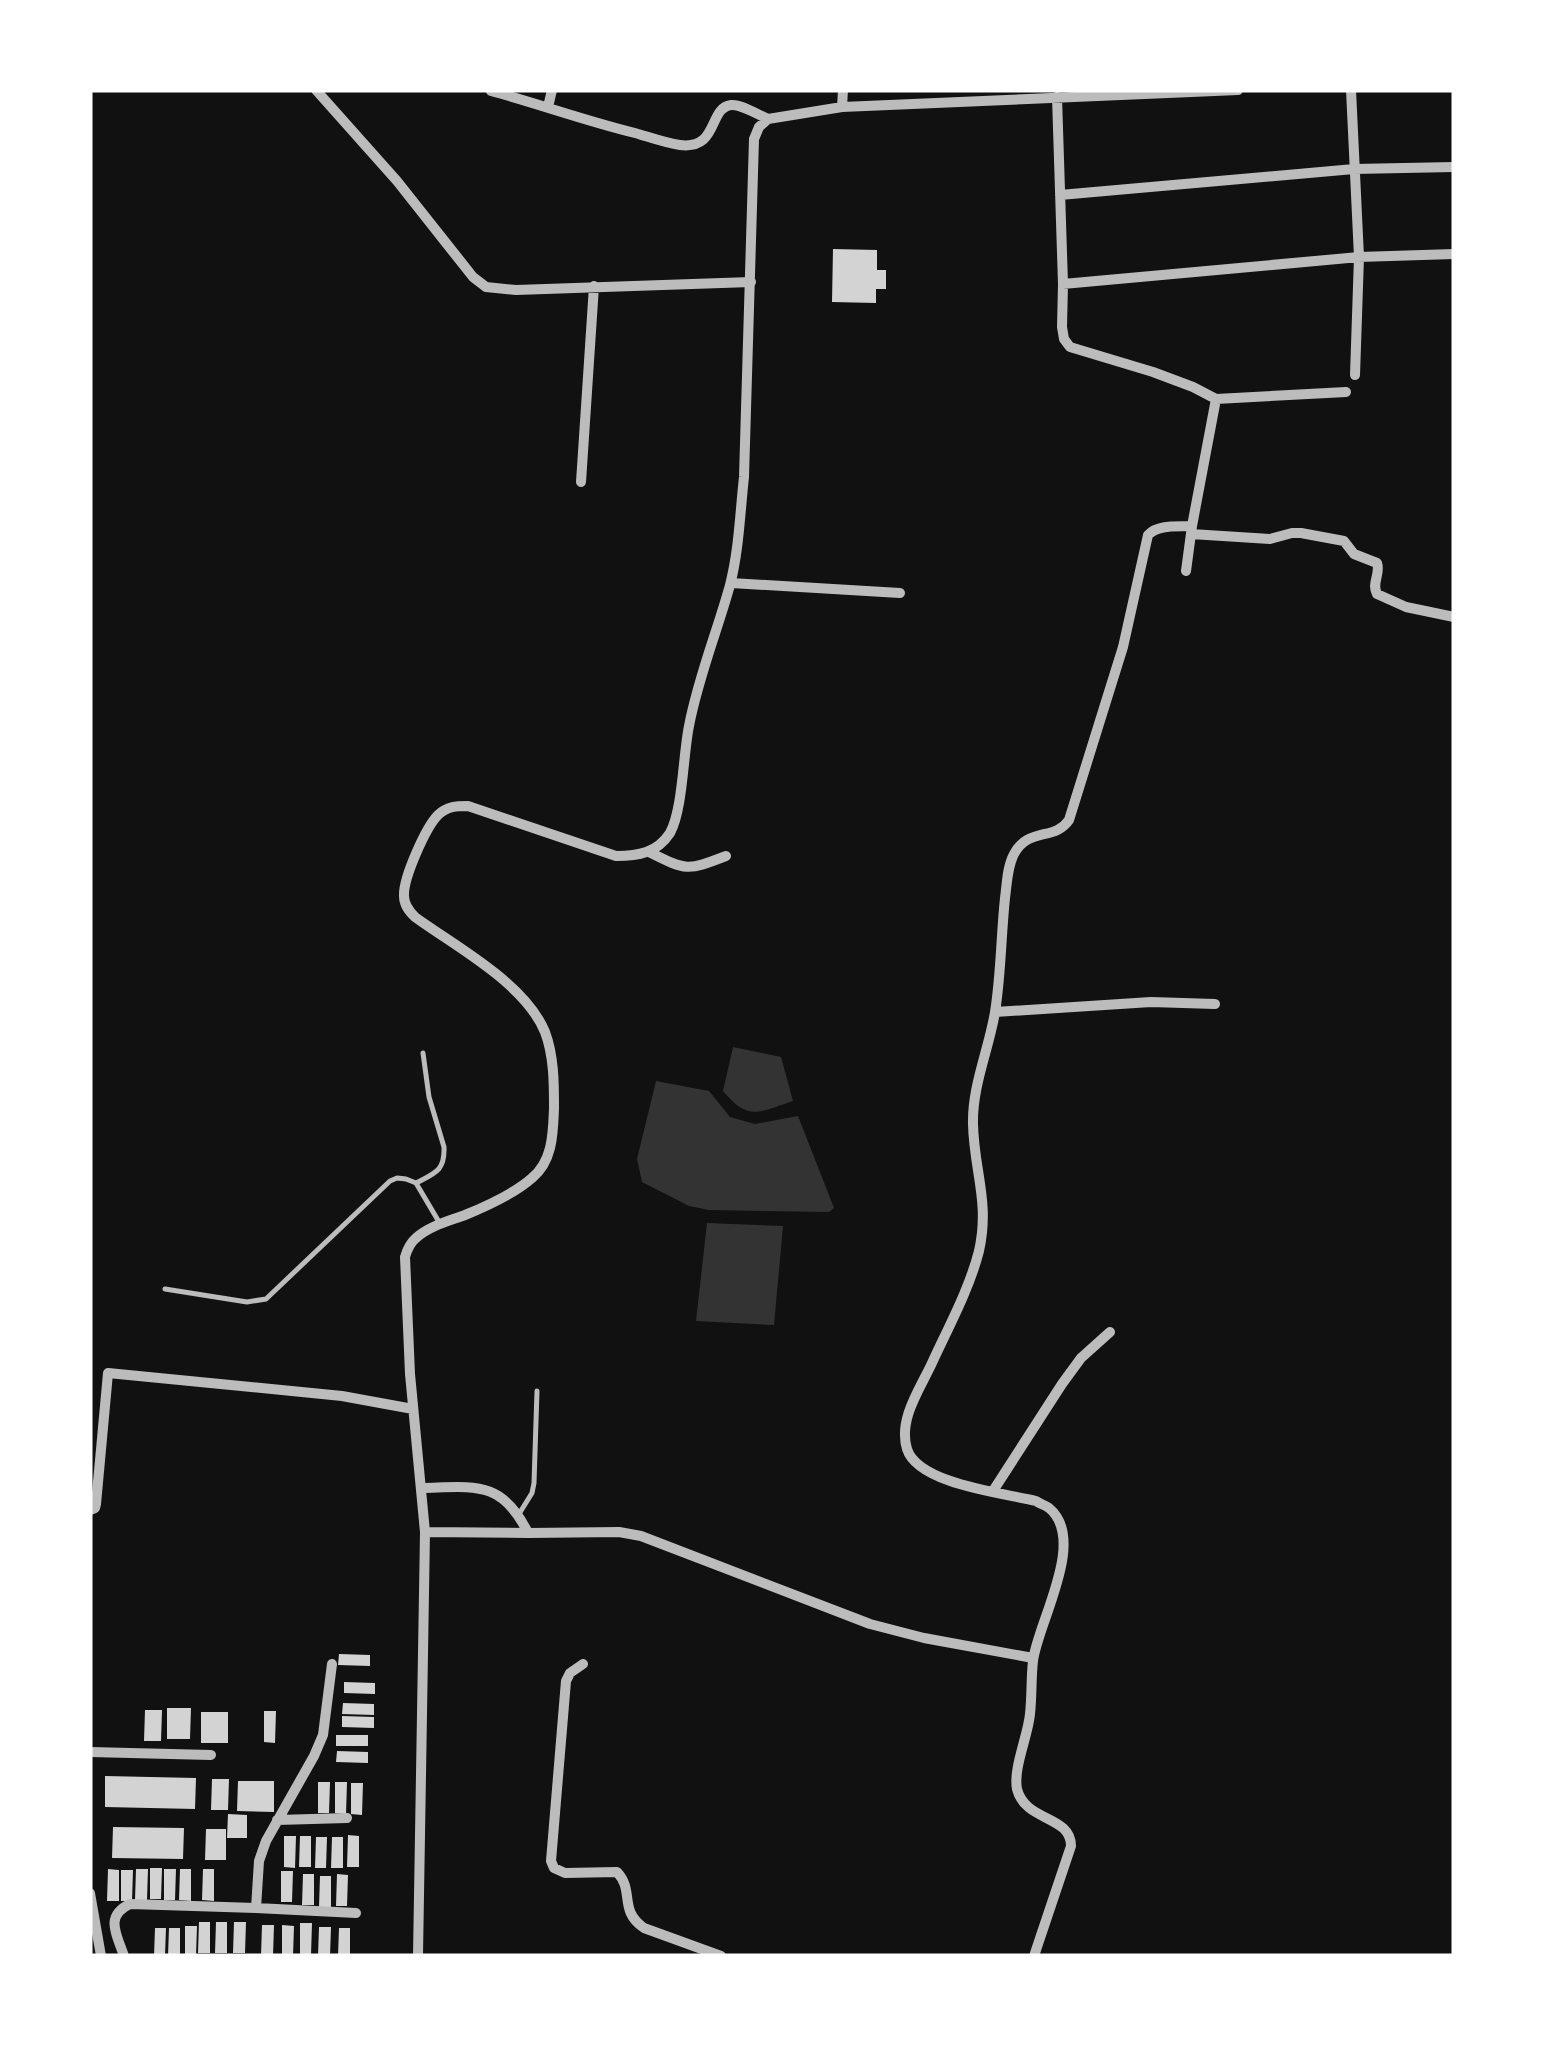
<svg xmlns="http://www.w3.org/2000/svg" width="1544" height="2046" font-family="Cabin,sans-serif">
  <style>
    .water { fill: #333 }
    .building { fill: #d3d3d3 }
    .lines { fill: none; stroke-linecap: round; stroke-linejoin: round }
    .service { stroke: #bcbcbc; stroke-width: 5 }
    .minor { stroke: #bcbcbc; stroke-width: 10 }
  </style>
  <rect width="100%" height="100%" fill="#111"/>
  <!-- water -->
  <path class="water" d="M733,1047L781,1057L793,1101C759,1112 749,1122 723,1091Z
    M656,1081L709,1091L730,1117L755,1124L798,1116L834,1208L829,1212L709,1210L689,1206L642,1182L637,1159Z
    M707,1223L783,1226L774,1325L696,1321Z"/>
  <!-- building -->
  <path class="building" d="M833,249L877,250V270H886V289H876V303L832,302Z
    M339,1654L370,1655V1666L338,1665Z
    M344,1682L375,1683V1694L344,1693Z
    M343,1703L374,1704V1715L342,1714Z
    M167,1708H191L190,1739H167Z
    M145,1710H162L161,1741H144Z
    M264,1711H276L275,1743L264,1742Z
    M201,1712H228V1743H201Z
    M342,1716L374,1717V1728L342,1727Z
    M336,1735H368V1746H336Z
    M337,1751L368,1752V1763L336,1762Z
    M105,1776L196,1778L195,1809L105,1807Z
    M212,1779H229L228,1810H211Z
    M238,1781H274V1812L237,1811Z
    M318,1782H330L329,1813H318Z
    M335,1782H347L346,1814L335,1813Z
    M351,1783H363L362,1815L351,1814Z
    M228,1814L247,1815V1838H227Z
    M113,1827L184,1828L183,1859L112,1858Z
    M206,1829H226V1860H205Z
    M348,1835L359,1836V1867H347Z
    M284,1836H296L295,1868L284,1867Z
    M300,1836H311V1867H299Z
    M316,1837H327L326,1868H315Z
    M332,1837H343V1868H331Z
    M150,1868H162L161,1899H150Z
    M108,1869L119,1870V1901H107Z
    M136,1869H148L147,1900H135Z
    M164,1869H176L175,1900H164Z
    M180,1869H191V1901L179,1900Z
    M203,1869H214V1901L202,1900Z
    M121,1870H133L132,1901H121Z
    M281,1871H293L292,1902H281Z
    M303,1874H314V1905H302Z
    M337,1874L348,1875L347,1906H336Z
    M320,1876H331V1907H319Z
    M199,1922H210V1953H198Z
    M216,1922H227V1953H215Z
    M234,1922H246L245,1953H233Z
    M300,1923H312L311,1955L300,1954Z
    M262,1925H274L273,1956H261Z
    M282,1925L294,1926L293,1956H282Z
    M185,1926H197L196,1956H185Z
    M319,1927H331L330,1956H318Z
    M155,1928H166L165,1956H154Z
    M169,1928H180V1956H168Z
    M339,1928H350V1956H338Z"/>
  <g class="lines">
    <!-- service -->
    <path class="service" d="M416,1183C435,1173 445,1171 444,1147L429,1097L423,1053
      M165,1289L247,1302L266,1299L390,1181L397,1178L406,1179L416,1183L439,1222
      M519,1514L532,1493L534,1483L537,1391"/>
    <!-- minor -->
    <path class="minor" d="M316,90L397,181L473,277L486,287L516,290L751,282
      M1351,90L1359,257L1355,375
      M491,91C539,104 586,121 635,133C649,137 665,143 680,145C719,150 708,108 731,105C742,104 758,115 768,119
      M1057,97L1063,284L1062,327L1064,339L1070,347L1153,372L1193,387L1216,399L1346,392
      M548,107L552,90
      M842,107L1238,90
      M1060,195L1354,169L1454,167
      M1063,284L1359,257L1454,254
      M581,482L594,286
      M1191,534L1270,539L1292,533H1301L1344,541L1354,554L1377,563C1381,574 1371,583 1377,594L1406,607L1454,617
      M1186,571L1192,526L1216,399
      M731,583L900,593
      M649,852C687,871 687,871 726,856
      M995,1012L1151,1002L1215,1004
      M421,1488C473,1487 502,1479 528,1533L619,1532L641,1536L870,1624L924,1638L1033,1658
      M993,1491L1062,1384L1081,1358L1110,1332
      M90,1510L95,1508L96,1504L108,1373L342,1396L413,1409
      M425,1532L528,1533
      M583,1664L570,1673L566,1681L551,1861L554,1868L565,1873L617,1872C635,1891 618,1910 644,1928L721,1956
      M90,1752L211,1755
      M277,1820L347,1818
      M90,1893L101,1956
      M256,1908L356,1913
      M124,1956C117,1935 104,1916 130,1904L256,1908L259,1861L266,1841L314,1756L323,1735L332,1664
      M418,1956L425,1532L410,1374L405,1257C407,1250 410,1243 416,1238C429,1226 449,1221 465,1215C487,1206 514,1194 532,1178C553,1161 553,1133 554,1108C554,1083 554,1056 545,1032C525,983 456,947 415,917C409,911 404,905 404,896C403,878 426,827 438,815C447,806 457,806 468,806L616,856C638,856 657,853 670,833C683,809 683,755 689,726C698,678 717,632 730,585C739,550 740,513 744,477L754,139L759,127L768,119L842,107L843,90
      M1034,1956L1071,1846C1071,1815 1025,1822 1017,1789C1013,1768 1028,1736 1030,1714C1032,1696 1031,1678 1033,1661C1037,1624 1088,1540 1049,1508C1045,1505 1040,1504 1036,1501C1003,1493 918,1484 907,1449C898,1419 920,1389 932,1363C948,1328 969,1290 979,1251C990,1202 974,1171 973,1124C972,1086 989,1049 995,1012C1001,975 1001,936 1005,898C1007,884 1007,867 1014,854C1028,827 1055,841 1069,820L1123,647L1148,535C1158,524 1178,527 1192,526"/>
  </g>
  <!-- border -->
  <rect width="1544" height="2046" fill="none" stroke="#ffffff" stroke-width="185"/>
</svg>
